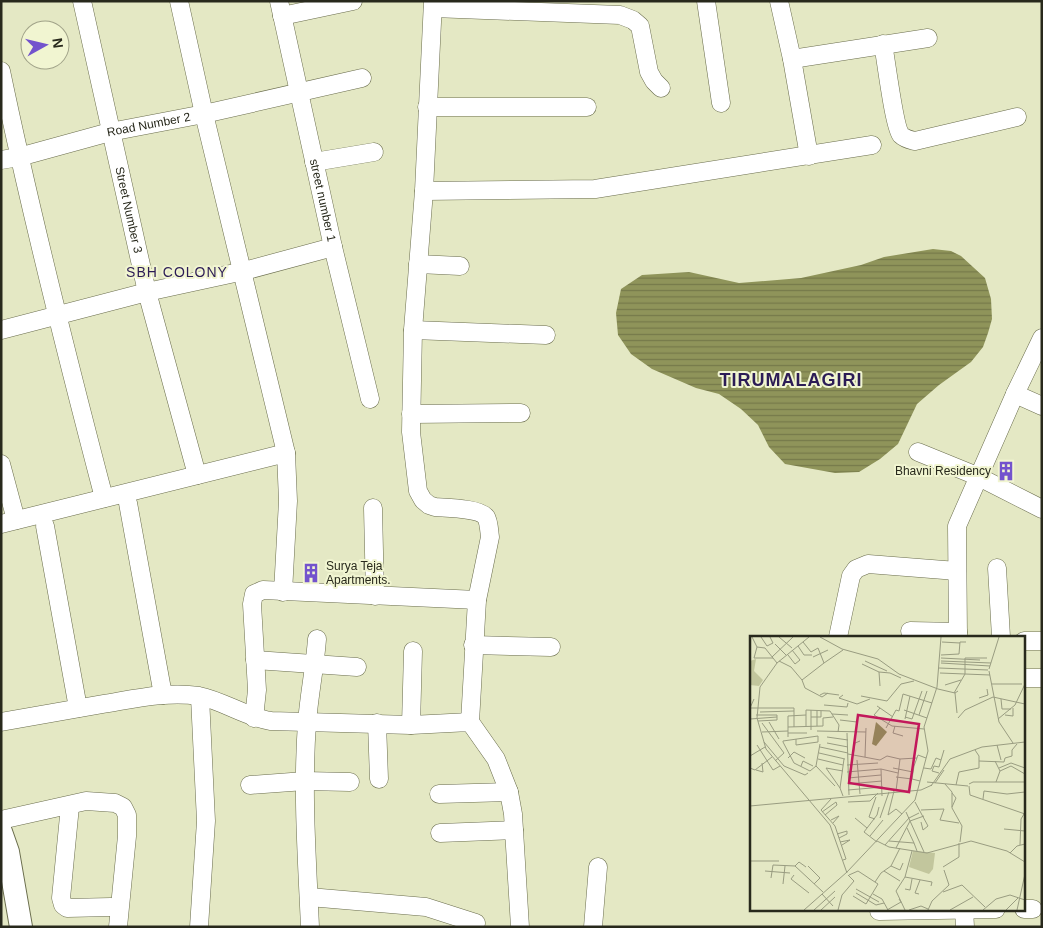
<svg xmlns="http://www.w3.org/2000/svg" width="1043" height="928" font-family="Helvetica,sans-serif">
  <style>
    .water { fill: url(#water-rules) }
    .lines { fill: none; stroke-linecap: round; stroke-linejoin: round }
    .minor-casing { stroke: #6a6d4d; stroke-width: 19 }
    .major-casing { stroke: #6a6d4d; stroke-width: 24 }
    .minor { stroke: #fff; stroke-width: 18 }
    .major { stroke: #fff; stroke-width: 22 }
    .labels { text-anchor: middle; stroke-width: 4; stroke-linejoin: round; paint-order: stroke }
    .street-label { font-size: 12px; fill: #28291c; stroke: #f1f5d1 }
    .poi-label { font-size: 12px; fill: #28291c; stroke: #f1f5d1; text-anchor: end }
    .neighbourhood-label { font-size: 14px; letter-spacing: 1px; fill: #2c1c56; stroke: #f1f5d1 }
    .district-label { font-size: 18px; font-weight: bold; letter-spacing: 1px; fill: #2c1c56; stroke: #f1f5d1 }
    .inset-road { fill: none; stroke: #999c81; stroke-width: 1 }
    .view { fill: #c2185b; fill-opacity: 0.15; stroke: #c2185b; stroke-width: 2.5 }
    .inset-edge { fill: none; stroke: #28291c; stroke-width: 2.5 }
  </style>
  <defs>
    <pattern id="water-rules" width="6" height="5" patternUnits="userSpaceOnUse" patternTransform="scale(1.25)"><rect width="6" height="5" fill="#8f945a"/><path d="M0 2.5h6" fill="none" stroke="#75794a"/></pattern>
  </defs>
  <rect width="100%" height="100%" fill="#e4e8c4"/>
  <!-- water -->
  <path class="water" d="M933,249L951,251L961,256L985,278L991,299L992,319L988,333L983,347L971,362L939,385L917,404L898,444L880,459L859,472L835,473L785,464L769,447L758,425L741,409L719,394L696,388L652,369L631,354L618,335L616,313L621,289L642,275L689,272L739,283L801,278L861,265L884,257Z"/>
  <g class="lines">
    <defs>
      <g id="minor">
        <path id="s1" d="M82,1L147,292L197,475"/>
        <path d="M179,1L204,114L286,453L288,501L283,592"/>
        <path id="s2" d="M279,1L333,247L370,399"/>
        <path d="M433,1L424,191L413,330L411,432L418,491L423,500L429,505L435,507C446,508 479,508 486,517C489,522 489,530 490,537L477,600L470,722"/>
        <path d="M706,1L721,103"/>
        <path d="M779,1L792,59L809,156"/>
        <path d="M433,8L620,15L633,20L640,26L649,72L654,81L661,88"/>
        <path d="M282,16L353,1"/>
        <path d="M883,44C886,59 894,127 901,135C905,139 911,140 915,141L1017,117"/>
        <path d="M792,59L928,38"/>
        <path d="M1,71C31,215 67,357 104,498"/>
        <path d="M427,107H587"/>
        <path id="s3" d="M1,160L19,157L110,132L204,114L362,78"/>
        <path d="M314,162L374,152"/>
        <path d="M424,191L595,189L872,145"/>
        <path d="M418,264L460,266"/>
        <path d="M1,330L147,292L244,271L333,247"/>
        <path d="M413,330L546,335"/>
        <path d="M1015,394L1042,406"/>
        <path d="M411,414L521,413"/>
        <path d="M918,452L977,476L1042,509"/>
        <path d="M1,464L16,520"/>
        <path d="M128,503L163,695"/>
        <path d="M373,508L375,596"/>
        <path d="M1,524L286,453"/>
        <path d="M45,526L78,708"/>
        <path d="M997,568L1001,637"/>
        <path d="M910,631L958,632"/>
        <path d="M838,637L851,576L856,569L868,564L957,571"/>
        <path d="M958,637L957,526L1015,394L1042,338"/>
        <path d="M1024,641H1042"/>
        <path d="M473,645L551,647"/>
        <path d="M255,660L357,667"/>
        <path d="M1024,678H1042"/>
        <path d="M254,718L257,690L252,604L254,594L263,590L477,600"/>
        <path d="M1,722C35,716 69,710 103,704C134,699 167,691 199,696C224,701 245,717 271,721L411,725L470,722L496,759L509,792L513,814L520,927"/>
        <path d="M377,723L379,779"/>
        <path d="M411,725L413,651"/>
        <path d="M250,785L305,781L350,782"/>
        <path d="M439,794L509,792"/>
        <path d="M70,806L61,898L63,905L67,908L111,907"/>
        <path d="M1,820L86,801L115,803L123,807L127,815V836L118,927"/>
        <path d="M440,833L514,830"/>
        <path d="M309,897L426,907L476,923"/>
        <path d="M964,909L965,927"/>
        <path d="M1024,909H1033"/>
        <path d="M879,911L996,909"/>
        <path d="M199,927L206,821L200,697"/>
        <path d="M310,927C307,859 302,791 307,723C309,695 315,667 317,639"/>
        <path d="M593,927L598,867"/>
      </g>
      <path id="major" d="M1,832L8,852L21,927"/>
    </defs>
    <!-- minor casing -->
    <use href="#minor" class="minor-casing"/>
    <!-- major casing -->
    <use href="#major" class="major-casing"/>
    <!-- minor -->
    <use href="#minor" class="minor"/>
    <!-- major -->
    <use href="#major" class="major"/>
  </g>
  <!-- icons -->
  <defs>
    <symbol id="building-bare" viewBox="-9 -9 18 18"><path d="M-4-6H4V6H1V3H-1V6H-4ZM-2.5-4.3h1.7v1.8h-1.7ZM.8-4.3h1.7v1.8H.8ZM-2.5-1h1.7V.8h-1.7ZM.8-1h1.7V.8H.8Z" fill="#7353cd" stroke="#f1f5d1" stroke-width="2.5" paint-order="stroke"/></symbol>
  </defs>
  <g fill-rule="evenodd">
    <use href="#building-bare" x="992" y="457" width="28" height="28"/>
    <use href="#building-bare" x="297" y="559" width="28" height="28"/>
  </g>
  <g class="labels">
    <!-- street labels -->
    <g class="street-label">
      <text dy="4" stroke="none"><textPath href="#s3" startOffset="152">Road Number 2</textPath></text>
      <text dy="4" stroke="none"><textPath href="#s2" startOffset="204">street number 1</textPath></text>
      <text dy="4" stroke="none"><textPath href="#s1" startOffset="214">Street Number 3</textPath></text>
    </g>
    <!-- poi labels -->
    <g class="poi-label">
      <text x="991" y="475">Bhavni Residency</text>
      <text x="326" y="570" text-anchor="start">Surya Teja<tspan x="326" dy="14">Apartments.</tspan></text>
    </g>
    <!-- neighbourhood labels -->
    <g class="neighbourhood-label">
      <text x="177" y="277">SBH COLONY</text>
    </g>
    <!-- district labels -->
    <g class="district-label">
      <text x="791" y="386">TIRUMALAGIRI</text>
    </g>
  </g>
  <!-- overview -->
  <g transform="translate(750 636)">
    <rect width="275" height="275" fill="#e4e8c4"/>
    <path d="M163,215L185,217L183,233L179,238L159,231Z" fill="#c2c69d"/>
    <path d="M6,23L4,35L13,44L9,50L0,49V25Z" fill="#c2c69d"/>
    <path d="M126,86L137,96L126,110L122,108Z" fill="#8f945a"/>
    <path class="inset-road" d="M2,1L7,11L15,12L27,27M11,1L17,10L23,7L20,1M29,1L42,12M59,1L27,27L10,51L7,82L16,113L80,189L97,237M70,1L92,13L128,23L149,38L188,53M53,6L61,16L68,12L74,27L52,44L55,52L72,61L78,57M192,6L210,7M25,8L36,19M48,10L54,19H62M7,11L4,22H23M38,19L45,28L50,24L42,14M191,19L209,18L210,6H216M22,21L43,1M63,21L78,14M191,22L230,24M29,25L41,31L52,44M115,25L137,35M191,25L241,27M74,27L93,14M191,27L240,30M112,28L129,36M189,32L238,34M239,33L249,1M239,35L249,86L263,107M190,37L240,39M242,48H272M195,49L211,44M130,50L129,36L140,37L151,42M188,53L205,57L208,55M204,57L215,38V22H237M205,57L207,77M70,59L74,57L89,59M93,59L89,62L107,68L120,63M111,60L137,65L151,48L164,45M229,62L238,59L237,53M4,63L0,72H44V75M251,63L252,73H261M74,69L97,71L98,67M127,70L130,72L124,79L142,90L174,93M130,72L143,81M61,74V94M67,74V90M154,74L177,82M10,76L44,75V91M82,78L98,79M6,79H27V84L8,85M169,79L177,55M255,79L263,80V72M61,81H71V75M155,81L162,83L172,55M208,82L215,74L243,61L275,68M0,83L27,81M155,83L160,60M248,83L265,69L275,48M90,84L107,86M19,86L29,103M12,87L34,117L25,125M56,90V74L80,75L89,89L88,96M145,90L143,97L153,100M38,91L73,90V82L83,81M136,92L146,74L149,75L153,58L182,67M67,95L116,96M12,96L38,95M38,97H57M97,97L99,159M38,101V80L56,79M77,101L98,104M46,103V109L68,106V100L33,105V106L44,127L60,135L66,130M14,106L34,130M77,107L98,111M70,108L66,130L85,150M7,109L23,134L30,130M247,109L251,124M70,111L98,117M69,117L95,123M98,118L130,124L137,120L150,123M103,119L105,107L110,105M0,120L15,111M115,121L116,92M38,122L44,116L55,122M68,123L93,129M107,124L110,158M229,125L254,126L255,122L262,120V114L267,108M245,125L250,135L246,146M97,129L128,127M34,130L55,139L58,137M51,130L53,125L63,130M0,132L5,134L22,121M143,132L163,136M174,132L181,133L186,122L191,124L194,114M249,132L261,127L275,132M131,133L132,160M6,134L13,136L12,127M250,135L261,130L275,138M97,136L131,133L148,137M189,137L182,135L184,130L189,131L191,124M146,141L162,143M98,142L131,139M170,145L162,143L164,130L168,119L176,122M177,146L218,150M185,147L194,134M98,148L132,145M195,148L202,156V172L212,190L210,206M219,148L223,146H275M206,149L209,136L229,132V120L225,114M181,150L200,123L232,111L275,106M219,150L220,159L275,178M90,152L76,132L93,135M98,154L133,151M146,155L150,123L167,122M93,160L90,152L94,123M81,163L71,174L85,190L96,223L93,224M233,163L234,155L257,158L275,156M98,166L120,165L128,157M165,166L178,190L173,194L171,186M0,170L171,154L182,149M202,171L206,162L202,157M171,174L194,173L190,184L209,187M72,176L86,166L87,169L75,179M156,176L174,216M138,179L144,155M138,179L146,173L152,178M105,182L117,192M130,182L139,156M125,183L119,181L126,161M81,184L89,180L83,187M157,192L164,207M254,193L275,195M87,198L97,195V198L89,202M120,200L133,184M127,205L139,211L177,217L221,205L257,215L275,226M139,205L164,207L167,215M90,206L100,204L92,209M127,206L114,196L127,179L129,171M135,209L159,182L169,177M270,209L271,183L274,178M146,212L160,185L174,180M260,217L267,210L275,208M0,225H29M45,230L73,256M58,230L70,242L64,248M141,230L150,234L153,227M193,231L209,221V207M15,235L40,237M134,235L150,245M44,239L41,243L59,257M99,239L108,235L128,248L116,268L103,260M155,241L182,246L181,250M21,242L23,229L45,230L49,226L56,231M125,246L131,237L141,230L150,212M33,248L35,230M106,253L129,266M155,253L160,254L162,243M193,256L212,249L235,271M106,257L126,269L134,267M72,258L83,270M123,258L132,263L138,274M169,258L165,257L170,244M54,274L97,236L165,164L178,115L174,91L187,51L191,1M64,274L85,255M71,274L85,261M88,274L92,259L104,245L98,239M137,274L151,266L149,263M155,274L146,255L155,241L162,215M159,274L171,270L178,273M178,274L182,265L199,249L194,234M200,274L223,261M233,274L246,263L260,259L275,264M256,274L268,262M267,274L275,238"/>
    <path class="view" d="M108,79L169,88L159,156L99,147Z"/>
    <rect width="275" height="275" class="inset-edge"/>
  </g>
  <!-- border -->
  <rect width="1043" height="928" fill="none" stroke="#28291c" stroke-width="5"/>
  <!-- north arrow -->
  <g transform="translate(45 45) rotate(82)"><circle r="24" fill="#f1f5d1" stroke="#a1a389"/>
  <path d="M0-4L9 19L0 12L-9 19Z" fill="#7353cd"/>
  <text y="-8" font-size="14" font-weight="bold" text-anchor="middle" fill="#28291c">N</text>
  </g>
</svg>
